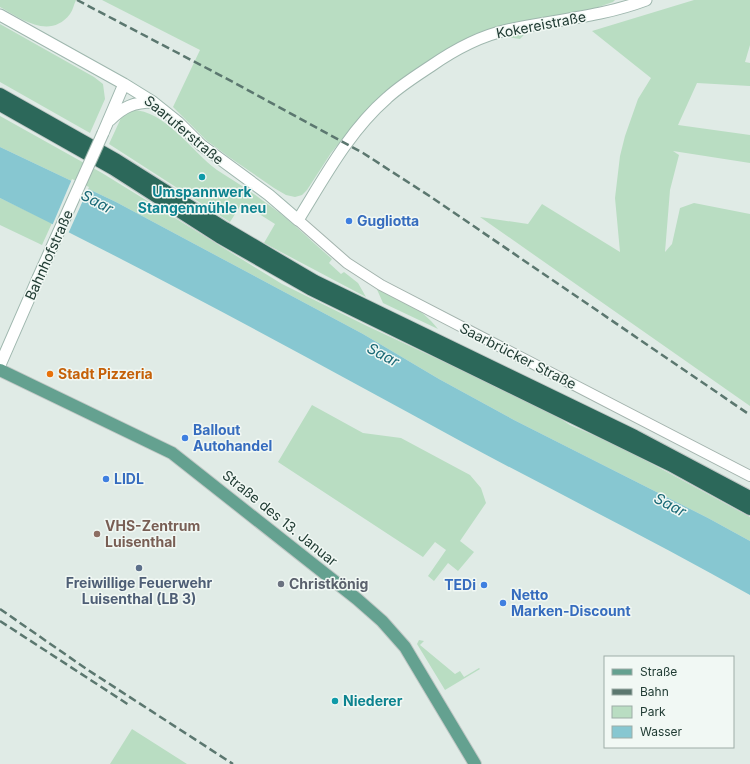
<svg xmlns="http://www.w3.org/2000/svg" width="750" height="764" font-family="Inter,sans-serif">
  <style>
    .green { fill: #b9ddc2 }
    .water { fill: #87c7d1 }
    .pier { fill: #e0ebe6 }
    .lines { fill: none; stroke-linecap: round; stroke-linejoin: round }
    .tertiary-casing { stroke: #a3b3ad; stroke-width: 12 }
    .secondary-casing { stroke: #9fb7ae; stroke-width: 13 }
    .primary-casing { stroke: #c1c8c6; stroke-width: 14 }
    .motorway-casing { stroke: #c1c8c6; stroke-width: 14 }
    .tertiary { stroke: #fff; stroke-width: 10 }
    .secondary { stroke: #fff; stroke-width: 11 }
    .primary { stroke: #64a190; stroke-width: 12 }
    .motorway { stroke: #2c685a; stroke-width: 12 }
    .rail { stroke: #5b776f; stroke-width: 2.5; stroke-dasharray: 8 4; stroke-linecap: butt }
    .secondary-bridge-casing { stroke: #9fb7ae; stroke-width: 13; stroke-linecap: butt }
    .secondary-bridge { stroke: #fff; stroke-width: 11 }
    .culture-dot { fill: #0f9aa8; stroke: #f1f8f4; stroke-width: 1.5 }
    .shop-dot { fill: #3f7fe0; stroke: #f1f8f4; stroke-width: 1.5 }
    .food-dot { fill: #e8710a; stroke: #f1f8f4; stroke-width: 1.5 }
    .education-dot { fill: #8d6e63; stroke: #f1f8f4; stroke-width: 1.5 }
    .service-dot { fill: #5c6f8a; stroke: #f1f8f4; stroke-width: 1.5 }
    .worship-dot { fill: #6b7280; stroke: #f1f8f4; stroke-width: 1.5 }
    .labels { text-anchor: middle; stroke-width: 3; stroke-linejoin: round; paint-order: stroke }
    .street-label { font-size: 14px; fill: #213c34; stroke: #f1f8f4 }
    .culture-label { font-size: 14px; font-weight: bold; fill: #0d838f; stroke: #f1f8f4 }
    .shop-label { font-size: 14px; font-weight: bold; fill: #366cbe; stroke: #f1f8f4; text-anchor: start }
    .food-label { font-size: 14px; font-weight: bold; fill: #c56008; stroke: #f1f8f4; text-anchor: start }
    .education-label { font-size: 14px; font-weight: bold; fill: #785e54; stroke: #f1f8f4; text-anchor: start }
    .service-label { font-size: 14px; font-weight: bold; fill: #4e5e75; stroke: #f1f8f4 }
    .worship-label { font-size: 14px; font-weight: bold; fill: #5b616d; stroke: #f1f8f4; text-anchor: start }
    .water-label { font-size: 15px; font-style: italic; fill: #1b6a77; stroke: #f1f8f4 }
  </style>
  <rect width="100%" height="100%" fill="#e0ebe6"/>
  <!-- green -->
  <path class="green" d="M0,0H76C74,4 73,10 70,14C50,40 21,19 0,7Z
    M102,0H615L613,2L581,13L539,19L520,39L477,33L437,56L358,120L331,153L307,190L302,195L295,197L286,195L274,188L229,157L206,140L173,107L200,50Z
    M694,0H750V45L745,62L750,63V86L697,83L678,125L750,135V163L673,151L679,155L670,190L665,252L672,244L680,208L694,203L750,214V406L480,217L528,224L542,204L620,252L615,198L620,156L625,136L638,99L651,78L592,31Z
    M0,24L94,77L103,84L105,99L90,133L0,82Z
    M132,110C165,110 192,152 217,170C232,180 248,189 262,200C287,217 309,239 332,259L329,263L341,274L344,272L358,283L366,297L264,243L275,224L242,203L230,222L109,144L121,118Z
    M0,116L102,173L282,284L367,326L547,410L570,425L621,447L750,517V541L708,518L514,420L439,379L363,334L116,202L0,147Z
    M0,198L52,223L42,245L0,225Z
    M375,285C399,298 421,307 438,329L383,303Z
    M312,405L363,433L401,438L470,475L481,488L486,503L460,541L474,552L458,571L448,563L434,581L428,576L446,550L435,542L423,557L278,462Z
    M419,640L424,641L420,645L455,674L460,671L464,677L479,668L480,669L445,690L417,644Z
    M132,729L187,764H110Z"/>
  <!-- water -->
  <path class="water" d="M0,147L116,202L363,334L439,379L514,420L708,518L750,541V595C656,542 559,494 464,443C310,359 157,275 0,198Z"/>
  <!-- pier -->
  <path class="pier" d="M72,179L89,187L68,234L52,226Z"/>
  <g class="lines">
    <defs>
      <path id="tertiary" d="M298,220L347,263L381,285L750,476"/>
      <path id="secondary" d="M0,15L124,84L153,102L178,122L201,145L269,195L298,220C324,178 349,131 387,98C400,86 416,76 431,66C454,50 480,36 507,30C554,20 601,17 646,0
        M110,120C123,107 134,102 153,102
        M103,133L124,84
        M0,365L38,278"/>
      <path id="primary" d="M0,370L172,453L357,599L382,621L405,647L475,764"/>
      <path id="motorway" d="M0,94L117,160L225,228L315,281L635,436L750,497
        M0,105L113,169L219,237L310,289L670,465L750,509"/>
    </defs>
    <!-- tertiary casing -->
    <use href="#tertiary" class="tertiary-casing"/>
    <!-- secondary casing -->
    <use href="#secondary" class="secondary-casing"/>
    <!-- primary casing -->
    <use href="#primary" class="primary-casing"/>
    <!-- motorway casing -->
    <use href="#motorway" class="motorway-casing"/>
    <!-- tertiary -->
    <use href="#tertiary" class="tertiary"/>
    <!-- secondary -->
    <use href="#secondary" class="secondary"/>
    <!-- primary -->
    <use href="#primary" class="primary"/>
    <!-- motorway -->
    <use href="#motorway" class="motorway"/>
    <!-- rail -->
    <path class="rail" d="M77,0L233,82L363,153L431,197L750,415
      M0,609L88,670L233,764
      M0,621L129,705"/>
    <defs>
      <path id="secondary-bridge" d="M38,278L103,133"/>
    </defs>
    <!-- secondary-bridge casing -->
    <use href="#secondary-bridge" class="secondary-bridge-casing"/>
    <!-- secondary-bridge -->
    <use href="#secondary-bridge" class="secondary-bridge"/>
  </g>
  <!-- markers -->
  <g class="culture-dot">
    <circle cx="202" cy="177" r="4"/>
    <circle cx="335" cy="701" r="4"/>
  </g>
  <g class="shop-dot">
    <circle cx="349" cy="221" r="4"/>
    <circle cx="185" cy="438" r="4"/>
    <circle cx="106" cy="479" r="4"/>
    <circle cx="484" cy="585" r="4"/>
    <circle cx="503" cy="603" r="4"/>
  </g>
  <circle class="food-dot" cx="50" cy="374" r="4"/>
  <circle class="education-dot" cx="97" cy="534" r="4"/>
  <circle class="service-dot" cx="139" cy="568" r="4"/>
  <circle class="worship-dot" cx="281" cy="584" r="4"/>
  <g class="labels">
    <!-- street labels -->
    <g class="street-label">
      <text transform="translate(541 25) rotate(-11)" y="5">Kokereistraße</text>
      <text transform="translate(184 130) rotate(40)" y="5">Saaruferstraße</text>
      <text transform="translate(49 255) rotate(-66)" y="5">Bahnhofstraße</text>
      <text transform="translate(518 356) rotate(27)" y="5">Saarbrücker Straße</text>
      <text transform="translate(280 518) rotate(39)" y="5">Straße des 13. Januar</text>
    </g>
    <!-- culture labels -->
    <g class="culture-label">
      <text x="202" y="197">Umspannwerk<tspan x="202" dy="16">Stangenmühle neu</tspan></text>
      <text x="343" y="706" text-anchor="start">Niederer</text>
    </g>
    <!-- shop labels -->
    <g class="shop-label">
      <text x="357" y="226">Gugliotta</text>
      <text x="193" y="435">Ballout<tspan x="193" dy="16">Autohandel</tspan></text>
      <text x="114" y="484">LIDL</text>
      <text x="476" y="590" text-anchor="end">TEDi</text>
      <text x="511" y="600">Netto<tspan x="511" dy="16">Marken-Discount</tspan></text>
    </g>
    <!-- food labels -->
    <g class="food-label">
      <text x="58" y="379">Stadt Pizzeria</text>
    </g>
    <!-- education labels -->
    <g class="education-label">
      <text x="105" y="531">VHS-Zentrum<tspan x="105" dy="16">Luisenthal</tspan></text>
    </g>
    <!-- service labels -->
    <g class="service-label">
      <text x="139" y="588">Freiwillige Feuerwehr<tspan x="139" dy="16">Luisenthal (LB 3)</tspan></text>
    </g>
    <!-- worship labels -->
    <g class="worship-label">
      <text x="289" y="589">Christkönig</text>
    </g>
    <!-- water labels -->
    <g class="water-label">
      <text transform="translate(97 202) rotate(28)" y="5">Saar</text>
      <text transform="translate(383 355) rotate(28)" y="5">Saar</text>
      <text transform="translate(670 505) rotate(28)" y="5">Saar</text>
    </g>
  </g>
  <!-- legend -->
  <rect x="604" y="656" width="130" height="92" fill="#f1f8f4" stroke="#9eada7"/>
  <rect x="612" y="669" width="20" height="6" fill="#64a190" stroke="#9eada7"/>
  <text x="640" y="676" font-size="12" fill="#213c34">Straße</text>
  <rect x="612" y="689" width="20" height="6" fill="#5b776f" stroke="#9eada7"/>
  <text x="640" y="696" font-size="12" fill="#213c34">Bahn</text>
  <rect x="612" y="706" width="20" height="12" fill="#b9ddc2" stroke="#9eada7"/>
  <text x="640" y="716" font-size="12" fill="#213c34">Park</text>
  <rect x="612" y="726" width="20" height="12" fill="#87c7d1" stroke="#9eada7"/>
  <text x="640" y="736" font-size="12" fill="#213c34">Wasser</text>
</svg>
